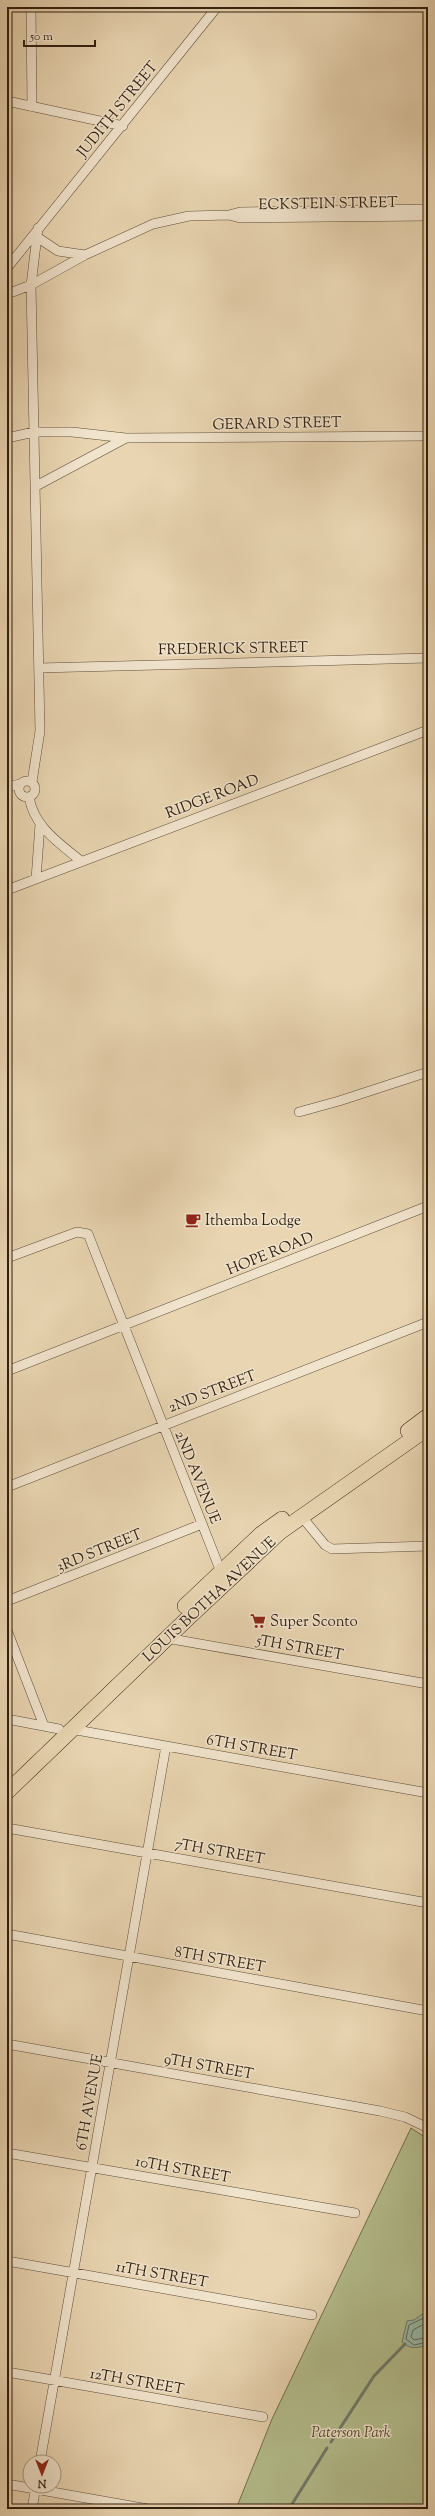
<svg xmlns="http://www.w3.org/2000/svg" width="435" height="2516" font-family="'Sorts Mill Goudy',serif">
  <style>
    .green { fill: #b4be8e; stroke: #726e4e }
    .water { fill: #99b9a7; stroke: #6f7b6a }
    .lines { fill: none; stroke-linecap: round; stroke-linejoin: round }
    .shore { stroke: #646c5b; stroke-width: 1 }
    .stream { stroke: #6f7b6a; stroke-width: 3 }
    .street-casing { stroke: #5e4c38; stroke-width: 10 }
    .primary-casing { stroke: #301f0f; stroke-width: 16 }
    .street { stroke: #f1e4cd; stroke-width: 9 }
    .primary { stroke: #e9d5b2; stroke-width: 15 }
    .labels { text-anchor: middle; stroke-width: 3; stroke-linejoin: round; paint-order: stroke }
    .street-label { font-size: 15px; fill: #301f0f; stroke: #f1e4cd }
    .poi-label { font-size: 15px; fill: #301f0f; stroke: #f1e4cd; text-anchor: start }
    .park-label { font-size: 15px; font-style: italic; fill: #51472f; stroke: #f1e4cd }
  </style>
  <rect width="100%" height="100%" fill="#e9d5b2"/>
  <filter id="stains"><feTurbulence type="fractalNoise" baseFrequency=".005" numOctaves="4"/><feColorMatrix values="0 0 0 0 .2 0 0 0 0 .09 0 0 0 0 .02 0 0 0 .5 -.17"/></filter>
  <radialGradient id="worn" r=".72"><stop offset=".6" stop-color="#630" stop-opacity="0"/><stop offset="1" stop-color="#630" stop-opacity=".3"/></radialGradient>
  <!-- green -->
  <path class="green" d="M411,2128L428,2139V2509H236L272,2419Z"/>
  <!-- water -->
  <path class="water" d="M428,2310V2345C417,2348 411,2350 402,2342L407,2321L414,2320Z"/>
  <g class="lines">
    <!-- shore -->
    <path class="shore" d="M428,2316L409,2325L406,2339L414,2345L428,2342
      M428,2322L413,2330L411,2337L414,2340L428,2337"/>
    <!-- stream -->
    <path class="stream" d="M331,2442L374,2376L405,2344
      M289,2509L327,2448"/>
    <defs>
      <path id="street" d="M31,7L32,107
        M7,101L123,126
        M229,215L240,218L428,216
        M37,237L58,251L85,255
        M7,268L217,7
        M7,294L31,285L85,255L153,224L189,216L229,215L240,212L428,209
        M7,438L34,432H72L126,438L428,436
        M36,486L126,438
        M39,668L428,658
        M19 789a8 8 0 1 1 16 0a8 8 0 1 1-16 0Z
        M32,782L40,731L31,285L38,228
        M7,787L20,784
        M29,797C34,827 59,843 81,861
        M36,879L40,824
        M7,890L428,730
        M299,1112L339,1101L428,1072
        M7,1258L77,1232L88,1234L221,1572
        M7,1371L428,1206
        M7,1487L428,1322
        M302,1517L325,1545L332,1549L428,1546
        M7,1601L202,1524
        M7,1630L44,1726
        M166,1638L428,1684
        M7,1719L59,1729
        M71,1729L428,1793
        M7,1828L428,1903
        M7,1934L428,2011
        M7,2044L380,2111L405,2117L428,2128
        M7,2153L355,2213
        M7,2261L312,2315
        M7,2372L263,2417
        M40,2462L166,1746
        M7,2484L148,2509
        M32,2509L36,2486"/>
      <path id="primary" d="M408,1431L428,1416
        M185,1606L261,1534L282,1519
        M7,1792L187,1619L280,1532L428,1428"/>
    </defs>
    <!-- street casing -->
    <use href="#street" class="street-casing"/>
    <!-- primary casing -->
    <use href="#primary" class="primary-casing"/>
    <!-- street -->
    <use href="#street" class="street"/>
    <!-- primary -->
    <use href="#primary" class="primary"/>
  </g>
  <!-- icons -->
  <defs>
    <symbol id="cafe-bare" viewBox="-9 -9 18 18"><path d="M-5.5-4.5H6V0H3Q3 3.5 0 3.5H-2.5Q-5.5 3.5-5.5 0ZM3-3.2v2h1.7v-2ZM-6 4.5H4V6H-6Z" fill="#8f2418" stroke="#f1e4cd" stroke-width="2.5" paint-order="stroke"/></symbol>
    <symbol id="supermarket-bare" viewBox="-9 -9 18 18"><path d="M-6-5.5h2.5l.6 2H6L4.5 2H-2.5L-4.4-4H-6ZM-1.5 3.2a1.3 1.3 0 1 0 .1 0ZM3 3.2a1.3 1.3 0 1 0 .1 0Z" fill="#8f2418" stroke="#f1e4cd" stroke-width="2.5" paint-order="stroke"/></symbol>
  </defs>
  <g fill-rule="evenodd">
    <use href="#cafe-bare" x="182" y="1209" width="22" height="22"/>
    <use href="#supermarket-bare" x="247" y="1610" width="22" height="22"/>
  </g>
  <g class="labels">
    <!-- street labels -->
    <g class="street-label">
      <text transform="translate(117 109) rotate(-51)" y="5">JUDITH STREET</text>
      <text transform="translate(328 203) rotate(-1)" y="5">ECKSTEIN STREET</text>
      <text transform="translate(277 423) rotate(-1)" y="5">GERARD STREET</text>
      <text transform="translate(233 648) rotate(-1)" y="5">FREDERICK STREET</text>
      <text transform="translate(212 796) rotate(-21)" y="5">RIDGE ROAD</text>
      <text transform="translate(270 1253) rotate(-22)" y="5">HOPE ROAD</text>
      <text transform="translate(212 1391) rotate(-21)" y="5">2ND STREET</text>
      <text transform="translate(198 1477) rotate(68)" y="5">2ND AVENUE</text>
      <text transform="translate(99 1550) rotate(-22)" y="5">3RD STREET</text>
      <text transform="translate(209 1599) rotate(-43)" y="5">LOUIS BOTHA AVENUE</text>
      <text transform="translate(300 1647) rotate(10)" y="5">5TH STREET</text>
      <text transform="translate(252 1747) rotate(10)" y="5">6TH STREET</text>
      <text transform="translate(220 1851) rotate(10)" y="5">7TH STREET</text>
      <text transform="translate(220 1959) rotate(10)" y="5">8TH STREET</text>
      <text transform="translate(209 2066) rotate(10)" y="5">9TH STREET</text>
      <text transform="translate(89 2102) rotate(-80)" y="5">6TH AVENUE</text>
      <text transform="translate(183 2169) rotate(10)" y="5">10TH STREET</text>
      <text transform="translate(162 2274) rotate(10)" y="5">11TH STREET</text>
      <text transform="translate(137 2381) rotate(10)" y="5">12TH STREET</text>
    </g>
    <!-- poi labels -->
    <g class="poi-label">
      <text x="205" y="1225">Ithemba Lodge</text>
      <text x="270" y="1626">Super Sconto</text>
    </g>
    <!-- park labels -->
    <g class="park-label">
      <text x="351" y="2437">Paterson Park</text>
    </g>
  </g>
  <!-- margin -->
  <rect width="435" height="2516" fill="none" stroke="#e9d5b2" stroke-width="24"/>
  <rect x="8" y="8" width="419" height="2500" fill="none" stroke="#301f0f" stroke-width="2"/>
  <rect x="12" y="12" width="411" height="2492" fill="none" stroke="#301f0f"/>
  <!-- north arrow -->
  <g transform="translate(42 2474) rotate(180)"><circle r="19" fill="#f1e4cd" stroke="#a49581"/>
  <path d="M0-3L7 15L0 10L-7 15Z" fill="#8f2418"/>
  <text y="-6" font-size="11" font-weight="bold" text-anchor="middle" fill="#301f0f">N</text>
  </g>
  <!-- scale -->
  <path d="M24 40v6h71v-6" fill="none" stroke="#301f0f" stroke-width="2"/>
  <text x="30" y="40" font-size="12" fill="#301f0f" stroke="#f1e4cd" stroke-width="3" paint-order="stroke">50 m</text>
  <rect width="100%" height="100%" filter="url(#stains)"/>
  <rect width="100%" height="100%" fill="url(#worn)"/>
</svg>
